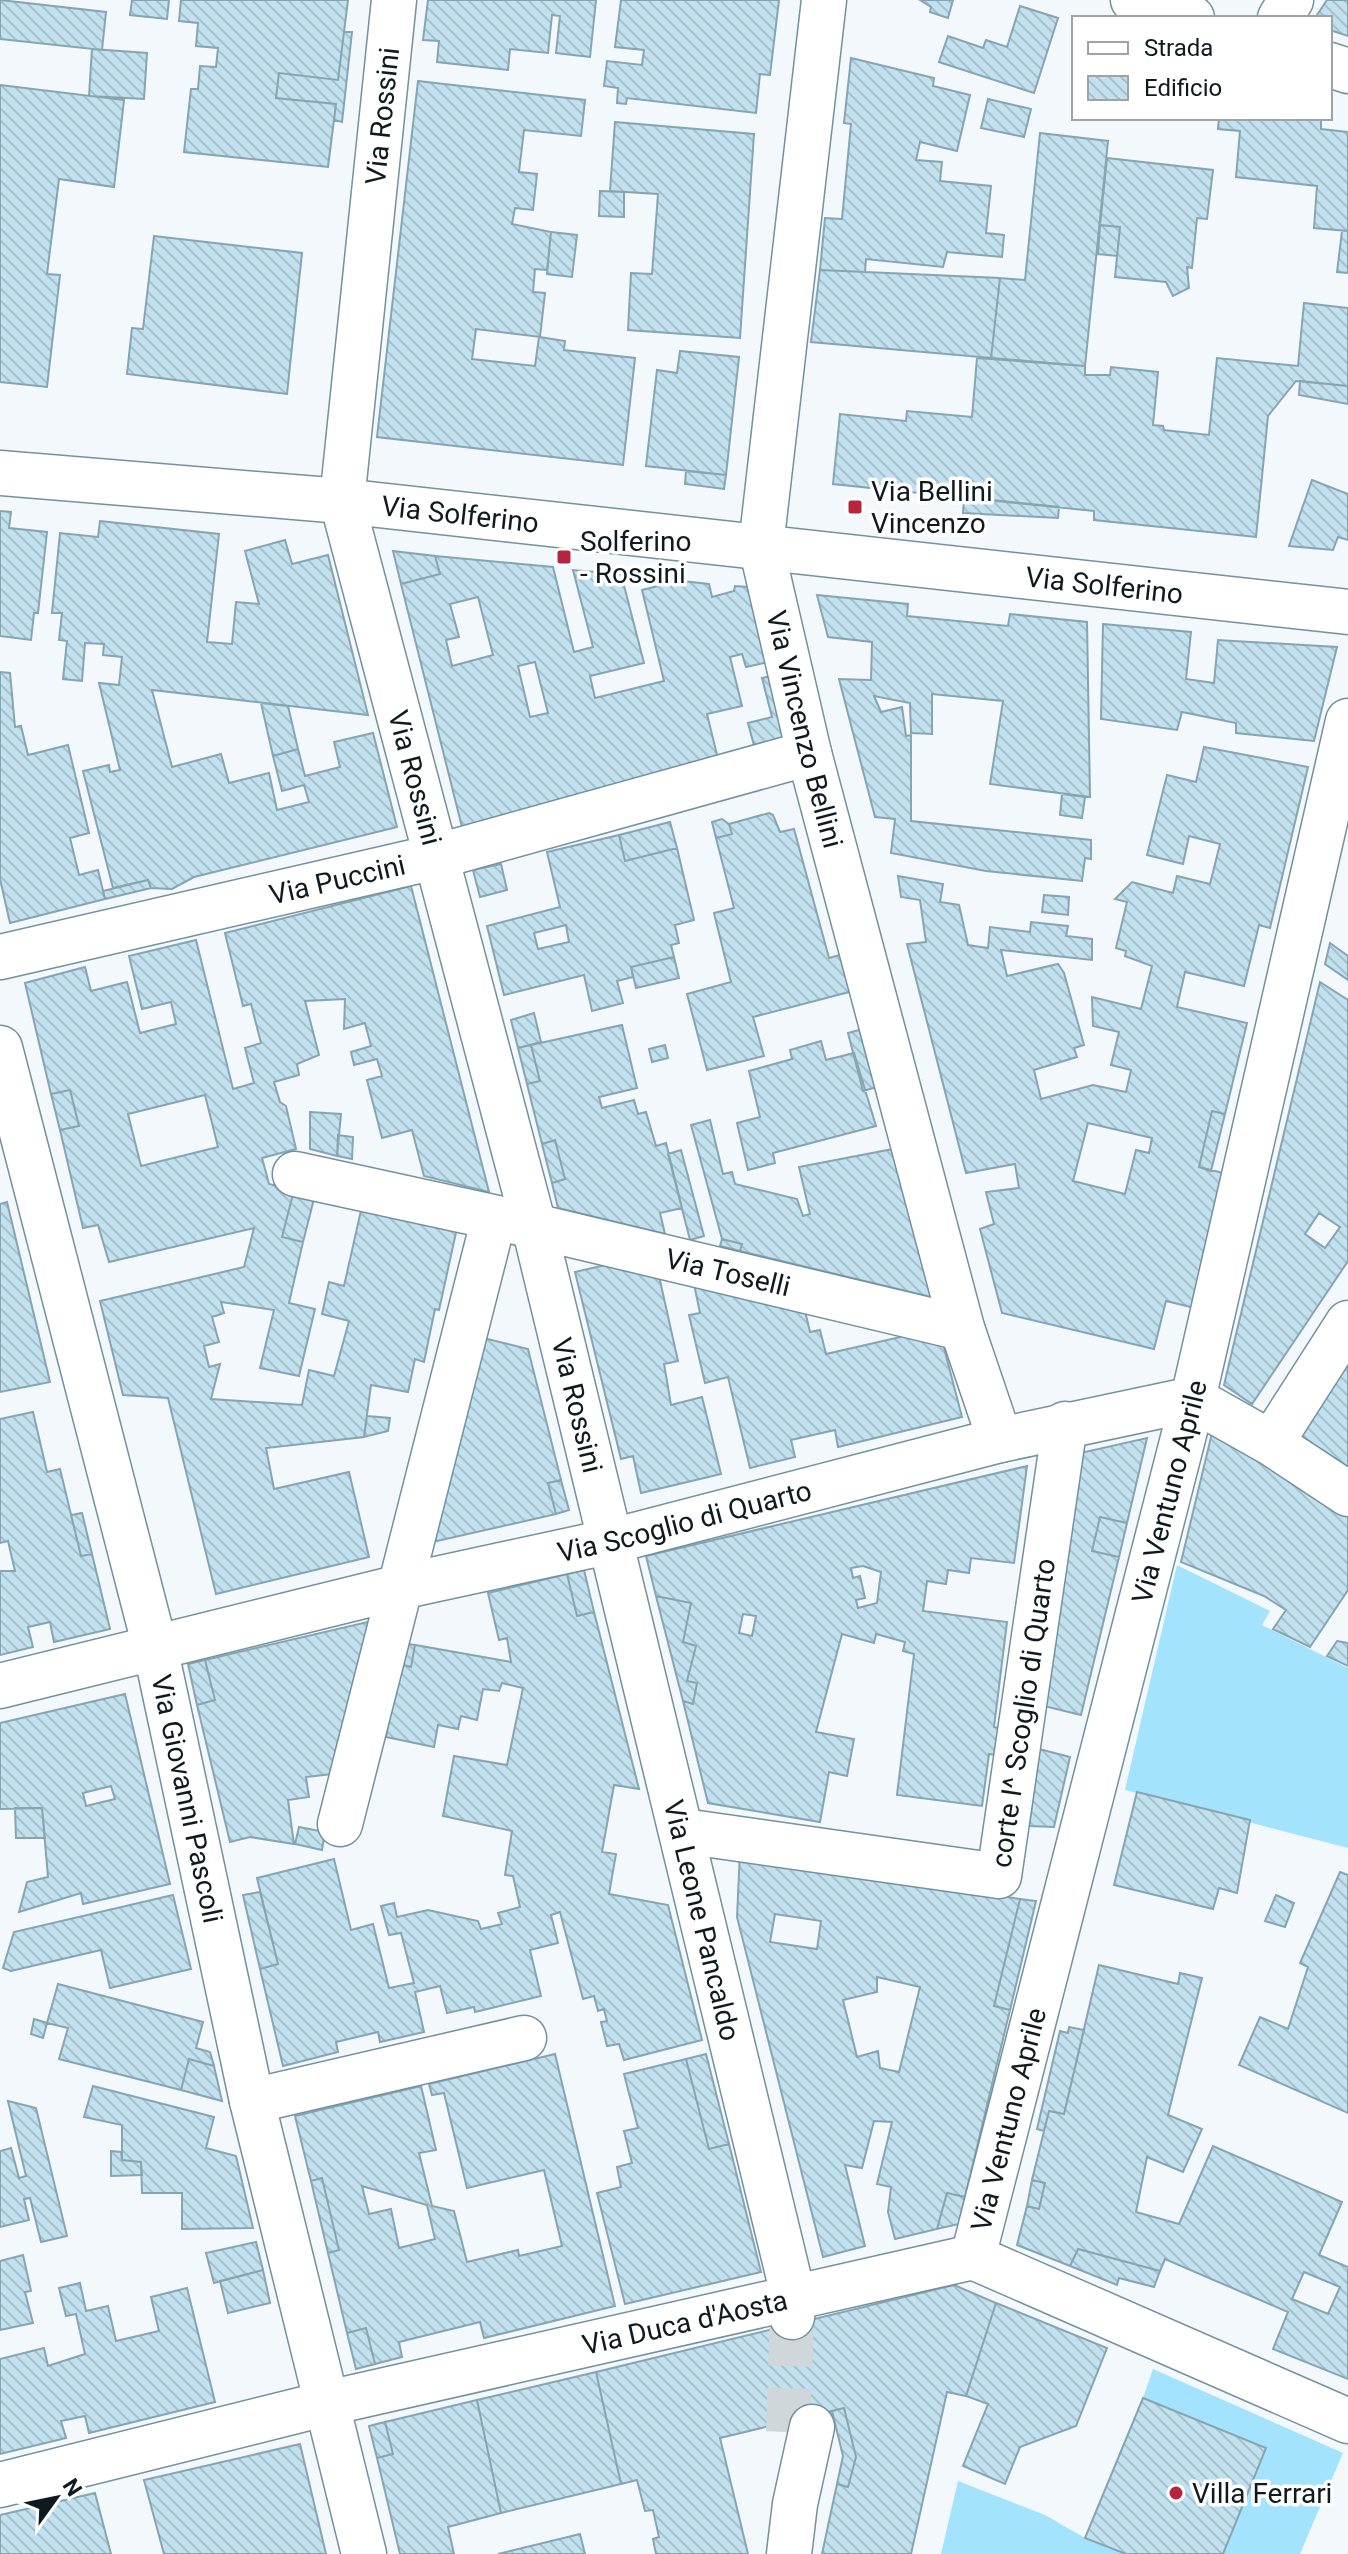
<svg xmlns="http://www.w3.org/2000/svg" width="1348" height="2554" font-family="Roboto,sans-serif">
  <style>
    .garden { fill: #a3e3fe }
    .building { fill: url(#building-back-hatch); stroke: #87a4b1; stroke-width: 2; fill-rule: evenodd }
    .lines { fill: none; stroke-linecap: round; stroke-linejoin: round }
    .street-tunnel { stroke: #d0d7da; stroke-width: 44; stroke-dasharray: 44 22; stroke-linecap: butt }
    .street-casing { stroke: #74919d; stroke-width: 47 }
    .secondary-casing { stroke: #74919d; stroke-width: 47 }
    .street { stroke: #fff; stroke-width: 44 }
    .secondary { stroke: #fff; stroke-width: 44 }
    .poi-dot { fill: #b62440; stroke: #fff; stroke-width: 3 }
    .labels { text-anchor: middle; stroke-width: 7; stroke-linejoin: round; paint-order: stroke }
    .street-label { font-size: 28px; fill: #0f1a1f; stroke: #fff }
    .poi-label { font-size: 28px; fill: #0f1a1f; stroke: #fff; text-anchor: start }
  </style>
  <defs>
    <pattern id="building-back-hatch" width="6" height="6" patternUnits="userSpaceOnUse" patternTransform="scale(2)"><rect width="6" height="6" fill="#c2e1ef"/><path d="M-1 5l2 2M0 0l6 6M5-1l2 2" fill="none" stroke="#a6c0cc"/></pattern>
  </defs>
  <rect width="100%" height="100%" fill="#f2f8fb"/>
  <!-- garden -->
  <path class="garden" d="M1177,1565L1270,1611L1262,1625L1348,1668V1848L1125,1790Z
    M1153,2369L1343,2453L1300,2554H1223L1265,2448L1143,2398Z
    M958,2481L1045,2515L1085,2538L1126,2554H941Z"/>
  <!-- building -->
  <path class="building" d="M0,0L106,12L102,50L0,39Z
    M132,0H169L167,19L130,15Z
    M181,0H348L338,80L279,73L276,98L336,104L328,167L184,152L191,89H198L200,66L216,67L218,48L196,46L198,23L179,21Z
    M428,0H596L590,57L556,53L560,16L552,15L548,53L510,49L508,70L437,62L439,41L423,40Z
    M621,0H779L770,75L760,74L756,113L627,98L626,104L617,103L618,88L604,86L607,61L642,65L644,50L615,47Z
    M920,0H953L948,18L930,12L931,7Z
    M1327,0H1348V36L1330,30V18H1315Z
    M1020,6L1058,18L1034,93L939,62L948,36L983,48L986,40L1007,47Z
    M344,32H352L342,122L334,120L336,104L276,98L279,73L338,80Z
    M92,49L147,53L144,99L89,96Z
    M851,58L934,78L933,86L970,95L957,151L920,142L916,160L942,162L940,181L991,186L986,233L1004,235L1002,257L947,252L943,267L866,259L865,272L820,270L825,218L842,219L851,124L844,123Z
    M418,81L585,100L581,136L524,130L519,172L537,174L533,210L515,208L512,224L551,232L547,270L535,269L533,292L545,293L540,337L476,329L472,359L535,366L539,337L565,341L564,350L635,358L623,465L377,437Z
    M0,85L124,100L114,187L59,179L47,274L60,275L47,387L0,382Z
    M988,99L1031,109L1024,137L981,128Z
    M1219,118H1321V129L1348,132V231L1314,228L1317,186L1236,177L1240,131L1218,129Z
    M615,122L754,134L740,338L628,330L631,273L652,274L658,194L610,191Z
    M1040,133L1108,141L1085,366L991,358L1000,278L1025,280Z
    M1107,158L1213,170L1207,219L1197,218L1192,268L1187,267L1189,288L1173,296L1166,282L1115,277L1120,227L1100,225Z
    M600,191L624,192V217L599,216Z
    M1100,225L1120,227L1117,256L1098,254Z
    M1342,231H1348V273L1337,272Z
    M551,232L577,235L572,277L547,274Z
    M154,236L302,253L287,394L127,374L132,328L143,329Z
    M820,270L1000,278L991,358L811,342Z
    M1304,303L1348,308V386L1296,381L1268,416L1256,537L1094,520V511L833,484L840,414L906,421L907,411L972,417L977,358L1085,366V375H1110L1111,367L1158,372L1153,425L1163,426L1164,430L1209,435L1217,358L1298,366Z
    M680,351L739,357L726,475L646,466L657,370L677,373Z
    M1300,381L1348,386V404L1299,395Z
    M686,471L726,475L724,489L685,484Z
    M1312,480L1348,494V540L1338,537L1333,550L1289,546Z
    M964,497L1059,507L1058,518L963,513Z
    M0,511L11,512L9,528L47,532L38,613H34L31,640L0,636Z
    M100,521L219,534L207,642L232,644L236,602L259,604L245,551L285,540L292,564L328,555L368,715L152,690L172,767L221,754L229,783L269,773L277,810L309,802L304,785L282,791L273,756L298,749L305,776L340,767L334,742L373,733L397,827L194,877L172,889L151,888L148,880L113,888L83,771L109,765L110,772L120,770L99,683L119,685L122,657L103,655L104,644L85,643L82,681L63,679L67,641L59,640L62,613H52L60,533L98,537Z
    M393,551L435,556L440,574L401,584Z
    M435,556L553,567L574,652L593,647L573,570L621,574L644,663L590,676L595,698L664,681L642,590L674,582L673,580L709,584L712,597L734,591L735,586L749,587L768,662L746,667L742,654L730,657L742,706L707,714L719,763L462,827L401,584L440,574ZM478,597L493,655L452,666L446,640L459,637L450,604ZM535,662L548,713L530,717L518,666Z
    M817,595L908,604L907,616L1008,626L1010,614L1087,622L1090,797L990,784L1003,701L932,694V734L911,733L910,703L874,696L881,712L902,707L906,736L911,735V821L1091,840V859L1085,858L1082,881L986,871L891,853L895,819L875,817L839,679L871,680L872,642L828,637Z
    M1103,624L1191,632L1186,679L1214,683L1218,640L1337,647L1314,741L1236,733V723L1182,712L1177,730L1101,719Z
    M0,672L10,673L15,727L21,726L28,755L68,745L89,833L70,838L79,875L98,870L105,899L10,923L0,879Z
    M772,676L790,745L756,753L748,723L772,717L762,678Z
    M261,703L288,706L298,749L273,756Z
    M1204,747L1308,767L1270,928L1259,925L1244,986L1185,972L1177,1007L1247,1023L1225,1114L1212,1111L1199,1167L1231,1175L1199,1309L1166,1301L1154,1349L1002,1313L980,1229L994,1224L986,1192L1019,1188L1015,1164L966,1173L907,944L926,942L920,900L901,897L898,876L943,884L940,902L959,905L968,945L988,948L990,927L1030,932L1031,922L1068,926L1066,936L1092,939V960L1001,950L1007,976L1058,964L1064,973L1084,1045L1074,1048L1077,1057L1034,1070L1041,1099L1093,1085L1126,1092L1131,1070L1111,1065L1119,1032L1093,1026L1092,997L1141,1009L1152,966L1125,956L1126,951L1116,948L1127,902L1115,899L1132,882L1173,893L1177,876L1210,884L1220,844L1189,836L1183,864L1147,855L1167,775L1196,782ZM1088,1123L1152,1138L1149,1153L1136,1150L1125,1194L1073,1181Z
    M1062,794L1085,797L1082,818L1060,815Z
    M769,813L773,815L780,832L794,829L829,958L843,954L853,991L753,1017L764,1056L707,1070L687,994L731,982L714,913L734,908L716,838L732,834L729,824Z
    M722,819L729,824L732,834L716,838L712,822Z
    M670,822L677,848L625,861L619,835Z
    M619,835L625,861L677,848L694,920L675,925L679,943L671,945L674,957L631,967L633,977L617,981L623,1003L592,1011L584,975L504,995L487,926L560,907L547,852ZM566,925L569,942L538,949L534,933Z
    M501,864L507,890L480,897L473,870Z
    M148,880L151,888L105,899L103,891Z
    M411,886L489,1192L424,1176L412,1130L382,1138L367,1080L382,1076L377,1059L354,1065L351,1052L371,1046L365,1023L344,1029L345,999L305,1001L319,1055L297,1064L299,1075L274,1082L280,1102L286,1106L296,1149L262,1158L269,1184L294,1190L282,1237L303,1242L289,1303L315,1309L299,1376L260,1368L274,1310L221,1302L224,1313L212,1317L219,1342L204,1346L209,1367L220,1364L211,1399L302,1405L309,1370L334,1376L349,1321L322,1314L329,1282L344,1286L362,1206L457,1228L439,1310L435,1309L424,1362L415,1359L408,1392L371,1385L364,1437L266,1448L274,1489L349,1472L369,1557L216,1594L168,1398L123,1395L100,1301L244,1267L254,1228L109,1262L98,1225L83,1228L60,1130L79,1126L70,1090L51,1094L25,983L85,967L91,991L127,982L140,1033L176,1024L171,1002L142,1009L129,956L196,940L233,1089L254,1083L245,1048L261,1043L251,1004L243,1006L225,933ZM205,1095L218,1147L141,1166L128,1114Z
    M1044,895L1069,897L1068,915L1042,912Z
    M1330,943L1348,956V980L1325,964Z
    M674,957L679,978L636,988L631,967Z
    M1320,982L1348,1000V1261L1252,1404L1224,1385ZM1319,1213L1340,1227L1325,1248L1305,1234Z
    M534,1013L541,1042L518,1048L511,1020Z
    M622,1025L637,1088L599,1097L602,1108L634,1100L638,1114L646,1112L656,1146L666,1143L682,1208L660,1213L665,1234L558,1208L552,1183L565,1179L555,1140L542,1144L527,1084L540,1081L531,1045Z
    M863,1029L877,1087L863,1091L848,1033Z
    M821,1041L826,1060L854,1053L876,1126L773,1153L775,1163L748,1170L737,1123L760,1117L749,1071L792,1059L790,1050Z
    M531,1045L540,1081L527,1084L518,1048Z
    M665,1045L668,1058L652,1062L649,1049Z
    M70,1090L79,1126L60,1130L51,1094Z
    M1212,1111L1225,1114L1211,1171L1199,1167Z
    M310,1112L341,1114L337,1156L310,1149Z
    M710,1120L723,1174L732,1172L735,1184L797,1199L803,1216L810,1214L799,1167L893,1149L931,1297L740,1251L742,1244L722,1239L691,1125Z
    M338,1135L353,1137L352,1159L337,1156Z
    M555,1140L565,1179L552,1183L542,1144Z
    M681,1150L704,1236L690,1240L668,1154Z
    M294,1190L315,1195L303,1242L282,1237Z
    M7,1202L50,1382L0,1392V1204Z
    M722,1239L742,1244L740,1251L720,1246Z
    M610,1264L659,1276L678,1361L664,1364L671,1405L702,1397L721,1474L641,1493L633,1456L621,1459L575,1272Z
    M694,1284L805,1311L810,1332L820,1330L826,1354L909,1335L943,1344L962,1417L838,1447L835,1430L791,1440L795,1457L750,1468L728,1377L705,1383L689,1315L700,1313Z
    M471,1335L528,1349L561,1480L548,1483L556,1514L424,1544Z
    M1348,1341V1467L1289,1428Z
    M33,1412L47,1472L60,1469L81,1556L92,1554L110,1629L54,1642L50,1622L28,1627L33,1647L0,1655V1571H15L8,1541L0,1543V1419Z
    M367,1416L390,1418L388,1431L364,1437Z
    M1212,1433L1348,1513V1590L1310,1647L1273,1629L1286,1610L1264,1596L1181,1562Z
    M1147,1438L1127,1523L1100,1517L1092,1551L1119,1557L1081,1715L1044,1706L1076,1454Z
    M1027,1466L1014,1563L971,1558L969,1573L948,1570L946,1584L927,1581L923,1611L1007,1622L994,1727L1000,1728L996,1755L989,1754L982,1806L897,1795L914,1654L903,1651L905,1642L876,1634L874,1643L842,1634L816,1732L854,1739L847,1776L829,1772L820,1822L708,1803L683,1701L693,1704L697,1683L687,1681L696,1646L683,1642L691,1603L656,1596L646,1556ZM863,1566L881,1572L877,1603L858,1608L856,1600L865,1598L860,1576L853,1578L851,1568ZM743,1614L756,1616L752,1636L739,1633Z
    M561,1480L569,1510L556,1514L548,1483Z
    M82,1513L92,1554L81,1556L71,1515Z
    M1100,1517L1127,1523L1119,1557L1092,1551Z
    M584,1570L594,1612L577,1616L567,1574Z
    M567,1574L577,1616L594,1612L639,1789L614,1785L602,1852L616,1854L609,1894L668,1905L702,2040L624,2060L619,2044L607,2046L601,2022L607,2021L604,2009L598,2011L594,1996L583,1999L560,1912L551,1915L558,1943L530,1950L541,1996L475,2012L474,2007L447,2013L440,1986L415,1992L424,2032L380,2042L378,2032L336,2042L338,2052L283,2066L260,1969L278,1964L257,1878L334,1859L351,1930L373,1924L389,1988L414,1983L401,1933L389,1935L381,1906L394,1903L397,1917L428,1910L478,1921L481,1929L502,1924L498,1913L520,1907L513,1876L505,1875L512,1831L443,1816L454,1756L507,1765L523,1688L502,1683L499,1691L483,1689L477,1720L461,1716L458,1729L438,1725L434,1747L386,1737L399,1664L411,1667L415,1645L511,1662L507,1638L499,1640L488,1593Z
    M656,1596L691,1603L683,1642L696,1646L687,1681L697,1683L693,1704L683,1701Z
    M376,1620L332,1774L306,1777L309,1797L288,1800L294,1844L250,1837L230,1842L197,1705L215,1700L205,1660Z
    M1337,1641L1348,1643V1666L1327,1656Z
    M402,1643L415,1645L411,1667L399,1664Z
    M205,1660L215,1700L197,1705L188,1664Z
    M125,1694L170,1884L83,1904L81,1893L19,1912L27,1882L48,1877L42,1808L0,1809V1723ZM111,1786L115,1799L86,1806L83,1793Z
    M1039,1749L1070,1757L1054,1827L1029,1826Z
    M1137,1792L1250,1820L1237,1893L1219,1888L1213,1909L1114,1885Z
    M15,1808H42L45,1838H16Z
    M299,1827L325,1832L322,1850L295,1844Z
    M740,1852L1020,1899L994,2006L1010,2010L965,2197L947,2193L937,2229L895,2239L888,2212L891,2187L877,2184L892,2122L874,2121L862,2168L845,2165L865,2246L823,2257L737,1917ZM775,1914L821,1921L817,1949L770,1942ZM877,1977L920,1987L899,2072L880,2068L878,2051L857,2057L843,2000L877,1992Z
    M1340,1872L1348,1875V2113L1239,2065L1260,2017L1288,2029L1308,1967L1300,1963Z
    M260,1892L278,1964L260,1969L243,1895Z
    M173,1895L191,1969L110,1988L101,1950L11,1971L3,1968L14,1932Z
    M1276,1895L1294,1903L1285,1927L1265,1921Z
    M1020,1899L1036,1901L1010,2010L994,2006Z
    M1099,1965L1178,1984L1180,1973L1202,1978L1168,2115L1202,2129L1183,2172L1147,2157L1136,2212L1179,2224L1213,2146L1342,2202L1319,2255L1348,2267V2379L1273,2349L1288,2312L1165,2259L1160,2271L1078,2249L1070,2266L1017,2245L1027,2206L1039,2209L1045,2183L1032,2180L1049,2111L1064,2114ZM1304,2272L1340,2287L1328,2314L1292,2299Z
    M58,1984L203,2022L196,2048L210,2052L214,2066L189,2059L181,2090L59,2059L68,2028L47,2023Z
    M34,2019L47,2023L43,2038L31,2034Z
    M1069,2027L1084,2030L1064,2114L1049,2111L1044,2131L1037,2129L1060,2031L1068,2033Z
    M555,2054L615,2306L484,2338L480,2322L399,2342L402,2357L375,2364L366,2328L347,2333L328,2253L339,2250L322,2178L311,2181L295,2116L421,2086L436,2150L419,2153L432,2206L454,2211L467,2262L518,2250L519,2256L562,2246L544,2170L467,2188L444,2093L432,2095L429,2084ZM362,2186L427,2205L435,2239L399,2248L391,2209L369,2214Z
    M706,2054L729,2144L709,2149L686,2059Z
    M189,2059L214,2066L222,2101L181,2090Z
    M686,2059L709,2149L729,2144L761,2272L625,2304L597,2193L621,2187L617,2167L632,2163L624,2131L638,2128L624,2074Z
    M93,2086L214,2117L206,2148L236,2156L253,2228L182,2229V2193H142L141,2162L122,2160V2125L84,2117Z
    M8,2101L36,2108L67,2236L41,2242L30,2198L24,2199L29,2220L0,2227V2151L11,2148L19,2178L26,2176Z
    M111,2151L121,2152L122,2160L141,2162L142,2175L111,2176Z
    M322,2178L339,2250L328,2253L311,2181Z
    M1032,2180L1045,2183L1039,2209L1027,2206Z
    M947,2193L965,2197L959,2224L937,2229Z
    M256,2242L263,2270L214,2283L206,2253Z
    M1078,2249L1160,2271L1154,2287L1119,2278L1117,2285L1070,2266Z
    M23,2255L31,2291L25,2292L33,2323L0,2330V2261Z
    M263,2270L270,2303L228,2313L220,2281Z
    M80,2283L86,2311L108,2306L116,2341L159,2331L151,2297L187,2288L215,2402L89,2433L85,2416L61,2421L66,2438L0,2454V2359L44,2348L48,2366L85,2354L76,2314L66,2316L59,2288Z
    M954,2285L996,2303L966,2396L947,2392L911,2554H822L837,2484L848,2487L856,2457L844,2408L720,2438L748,2554H656L653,2539L659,2537L653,2510L645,2511L637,2480L621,2484L596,2372Z
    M996,2303L1107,2348L1076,2426L1020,2447L1005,2484L963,2466L988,2404L966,2396Z
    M366,2328L375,2364L356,2369L347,2333Z
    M596,2372L621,2484L501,2513L477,2400Z
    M1143,2398L1266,2448L1223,2554H1126L1085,2538Z
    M477,2400L501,2513L448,2527L454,2554H400L377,2458L393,2454L385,2422Z
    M844,2408L856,2457L848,2487L837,2484L843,2456L832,2411Z
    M385,2422L393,2454L377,2458L369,2426Z
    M300,2444L326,2554H164L144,2480Z
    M95,2493L111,2554H0V2515Z
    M580,2534L585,2554H498Z"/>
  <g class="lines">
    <!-- street-tunnel -->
    <path class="street-tunnel" d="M788,2432L792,2317"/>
    <defs>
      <g id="street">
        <path id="s1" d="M394,0L342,501L534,1226L794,2299L792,2317"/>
        <path id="s2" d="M824,0L761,546L809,753L962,1328L1000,1440"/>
        <path d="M1133,0L1192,18"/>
        <path d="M1280,18L1291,0"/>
        <path d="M1330,65L1348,71"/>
        <path id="s3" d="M0,957L435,857L809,753"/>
        <path id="s4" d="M0,1048L155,1647L252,2101L364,2554"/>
        <path id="s5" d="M295,1174L534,1226L962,1328"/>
        <path d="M1271,1443L1348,1323"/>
        <path id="s6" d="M0,1686L400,1587L612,1541L1000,1440L1193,1399L1271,1443L1348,1494"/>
        <path d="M340,1824L494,1218"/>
        <path id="s7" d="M683,1831L999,1876L1065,1424"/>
        <path d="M252,2101L524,2038"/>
        <path id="s8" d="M973,2257L1193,1399L1348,721"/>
        <path id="s9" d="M0,2485L328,2403L973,2257L1348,2421"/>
        <path d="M789,2554L795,2504L812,2427"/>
      </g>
      <g id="secondary">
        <path id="s10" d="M0,473L342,501L1348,612"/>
      </g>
    </defs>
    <!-- street casing -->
    <use href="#street" class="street-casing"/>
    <!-- secondary casing -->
    <use href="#secondary" class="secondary-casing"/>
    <!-- street -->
    <use href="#street" class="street"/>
    <!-- secondary -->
    <use href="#secondary" class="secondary"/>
  </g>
  <!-- markers -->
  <g class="poi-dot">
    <rect x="847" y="499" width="16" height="16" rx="4"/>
    <rect x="556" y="549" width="16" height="16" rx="4"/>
    <circle cx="1176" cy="2493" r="8"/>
  </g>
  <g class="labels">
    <!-- street labels -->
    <g class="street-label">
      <text transform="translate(382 116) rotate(-84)" y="10">Via Rossini</text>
      <text dy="10" stroke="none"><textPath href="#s10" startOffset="462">Via Solferino</textPath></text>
      <text dy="10" stroke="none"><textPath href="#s10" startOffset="1110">Via Solferino</textPath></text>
      <text dy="10" stroke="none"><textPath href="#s2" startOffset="738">Via Vincenzo Bellini</textPath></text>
      <text dy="10" stroke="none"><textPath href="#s1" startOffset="790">Via Rossini</textPath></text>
      <text dy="10" stroke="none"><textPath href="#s3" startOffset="346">Via Puccini</textPath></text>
      <text dy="10" stroke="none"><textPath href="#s5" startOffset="444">Via Toselli</textPath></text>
      <text dy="10" stroke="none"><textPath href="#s1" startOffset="1438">Via Rossini</textPath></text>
      <text dy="10" stroke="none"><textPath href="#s8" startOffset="790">Via Ventuno Aprile</textPath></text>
      <text dy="10" stroke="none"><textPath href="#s6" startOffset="704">Via Scoglio di Quarto</textPath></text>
      <text dy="10" stroke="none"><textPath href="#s7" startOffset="484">corte I^ Scoglio di Quarto</textPath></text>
      <text dy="10" stroke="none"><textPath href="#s4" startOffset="774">Via Giovanni Pascoli</textPath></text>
      <text dy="10" stroke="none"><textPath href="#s1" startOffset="1968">Via Leone Pancaldo</textPath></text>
      <text dy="10" stroke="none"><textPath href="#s8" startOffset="142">Via Ventuno Aprile</textPath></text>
      <text dy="10" stroke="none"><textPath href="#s9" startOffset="704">Via Duca d'Aosta</textPath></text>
    </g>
    <!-- poi labels -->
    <g class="poi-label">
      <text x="871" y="501">Via Bellini<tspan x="871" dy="32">Vincenzo</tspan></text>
      <text x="580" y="551">Solferino<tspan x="580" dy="32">- Rossini</tspan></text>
      <text x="1192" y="2503">Villa Ferrari</text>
    </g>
  </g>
  <!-- legend -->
  <rect x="1072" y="16" width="260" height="104" fill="#ffffff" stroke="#9fa3a5" stroke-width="2"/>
  <rect x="1088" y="42" width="40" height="12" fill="#ffffff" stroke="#9fa3a5" stroke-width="2"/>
  <text x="1144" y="56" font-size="24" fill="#0f1a1f">Strada</text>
  <rect x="1088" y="76" width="40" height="24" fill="url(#building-back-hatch)" stroke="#9fa3a5" stroke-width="2"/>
  <text x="1144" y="96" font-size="24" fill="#0f1a1f">Edificio</text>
  <!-- north arrow -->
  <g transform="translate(56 2498) rotate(57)" stroke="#ffffff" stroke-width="6" paint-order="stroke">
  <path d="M0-6L14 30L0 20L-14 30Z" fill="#0f1a1f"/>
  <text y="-12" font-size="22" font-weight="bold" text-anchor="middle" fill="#0f1a1f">N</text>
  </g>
</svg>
